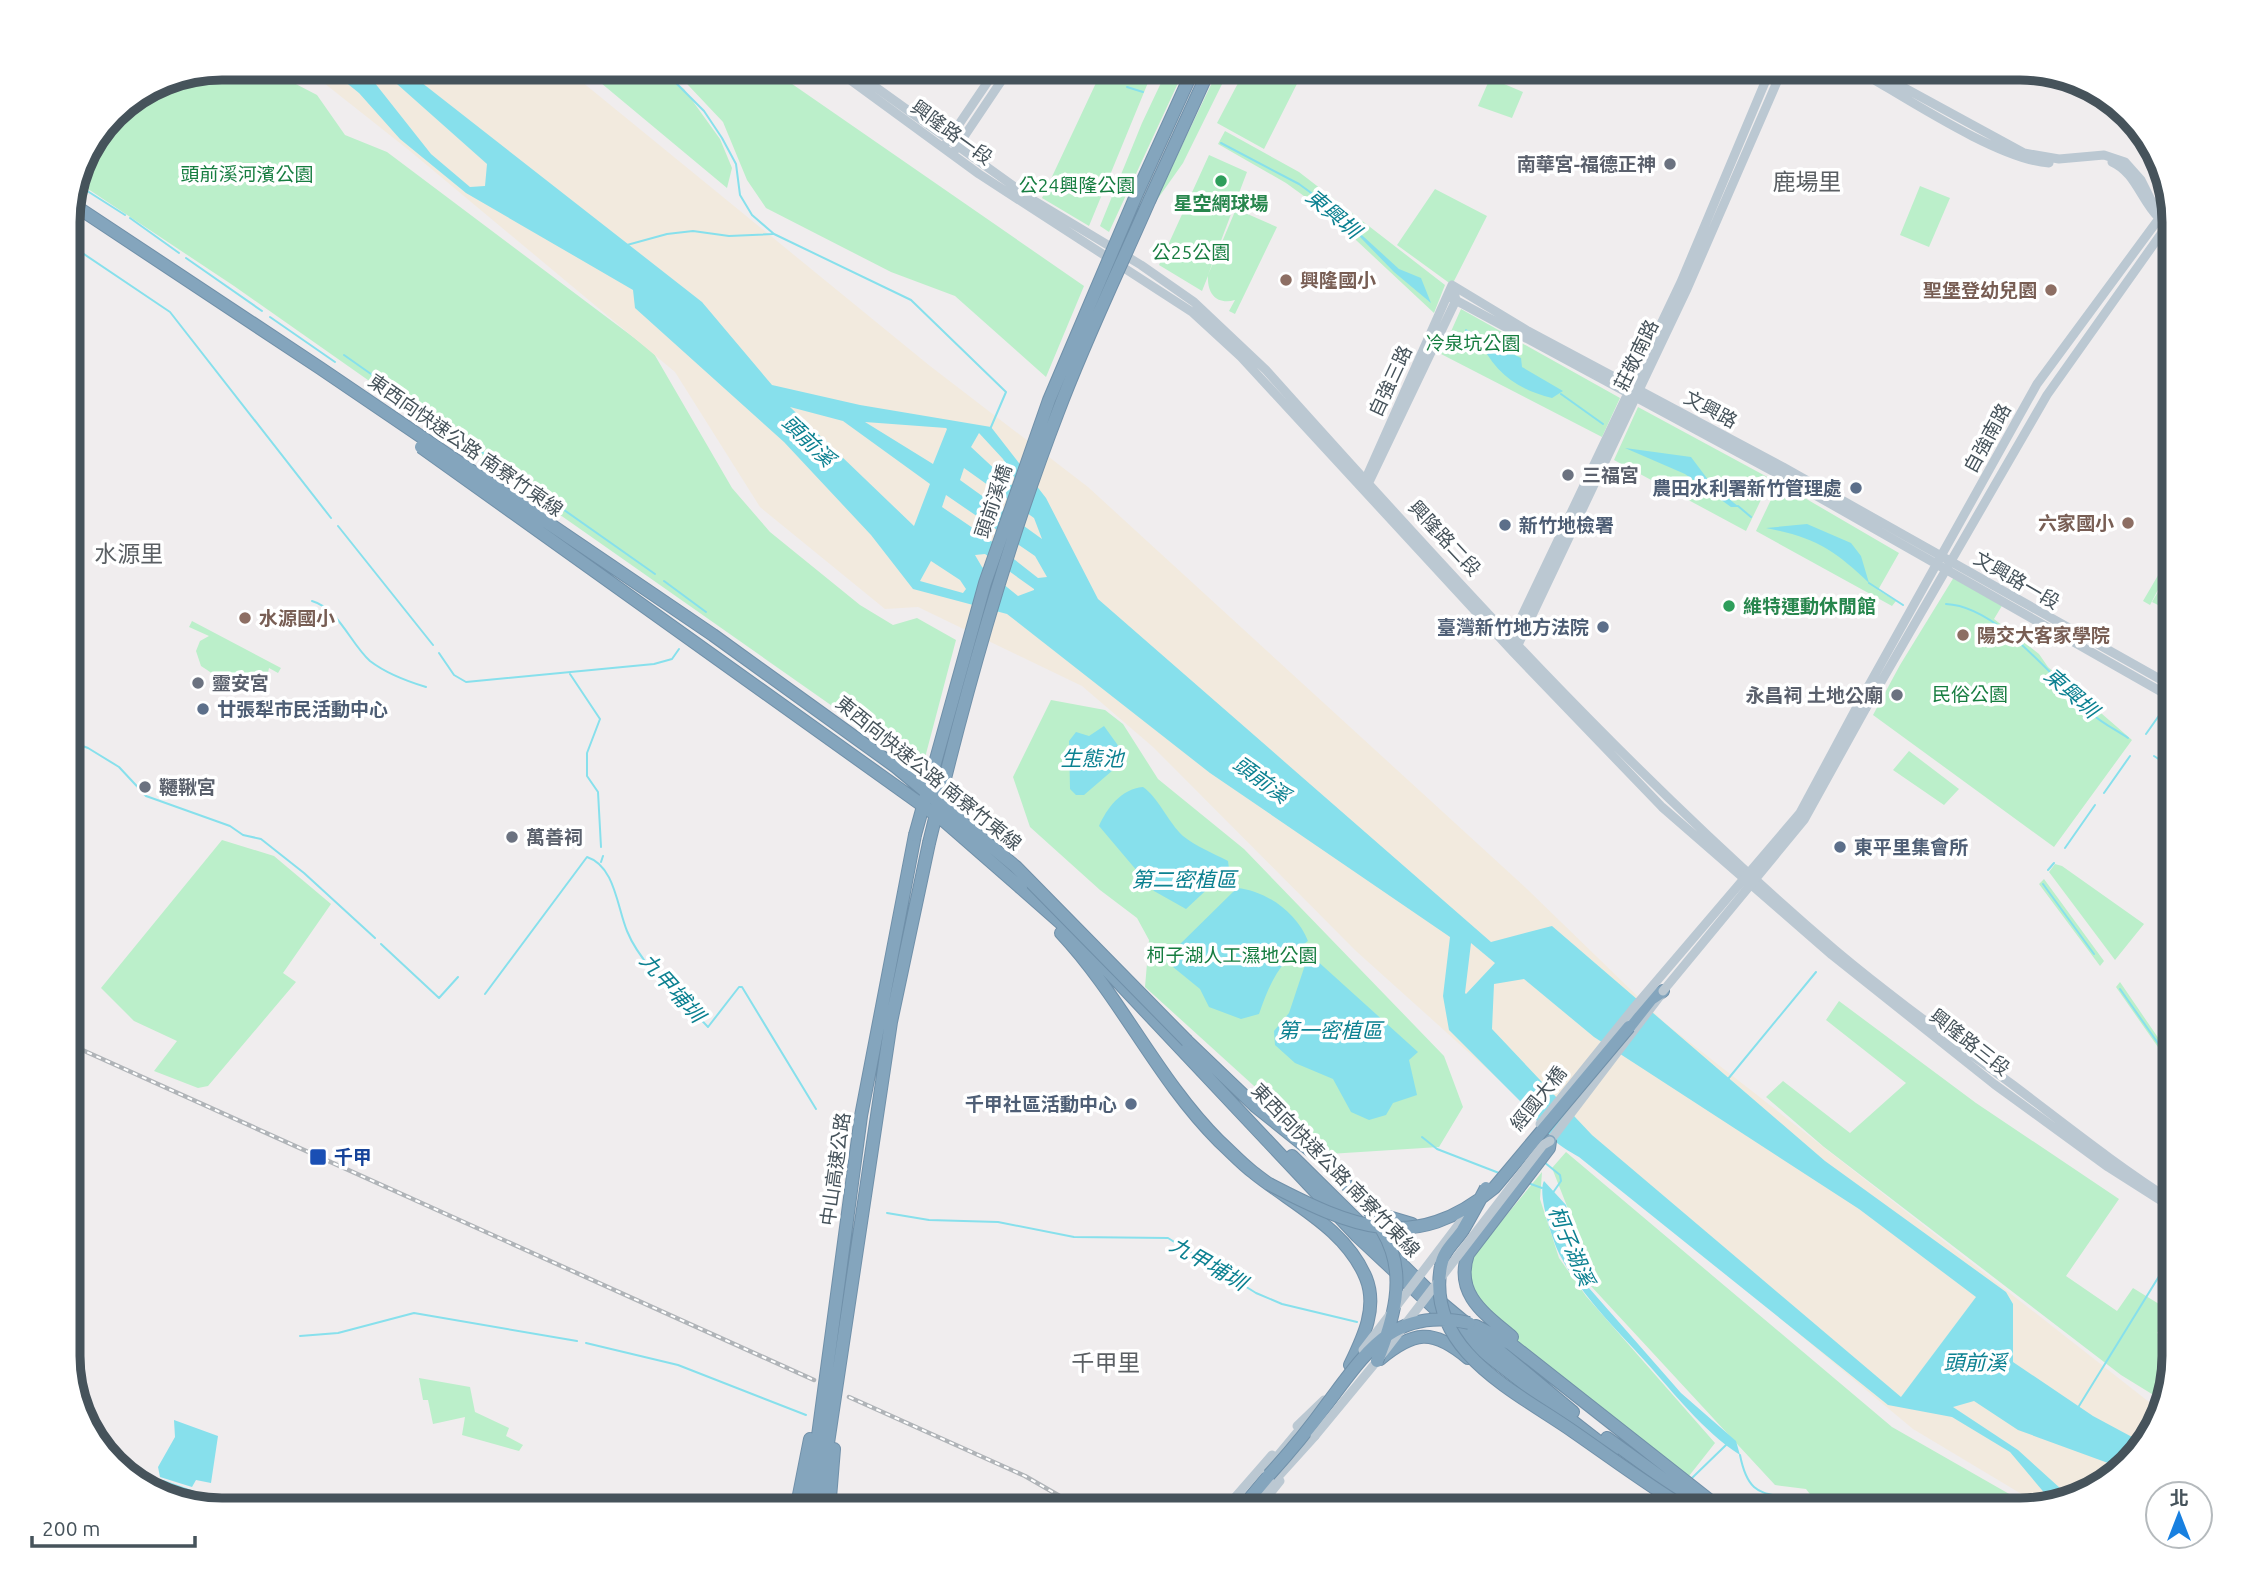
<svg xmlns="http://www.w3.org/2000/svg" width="2242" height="1578" font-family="Ubuntu,'Noto Sans TC',sans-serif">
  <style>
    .green { fill: #bbefca }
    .sand { fill: #f2eade }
    .water { fill: #87e0ec; fill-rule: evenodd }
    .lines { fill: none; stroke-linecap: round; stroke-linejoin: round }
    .stream { stroke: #87e0ec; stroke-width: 2 }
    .highway-casing { stroke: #7090a9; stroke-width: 14 }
    .secondary { stroke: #bbc8d2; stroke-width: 9 }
    .highway { stroke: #84a5bd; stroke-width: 12 }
    .rail-casing { stroke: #b0b4b8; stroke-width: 4.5 }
    .rail { stroke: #fff; stroke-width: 2; stroke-dasharray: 5; stroke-linecap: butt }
    .highway-bridge-casing { stroke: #7090a9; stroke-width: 14; stroke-linecap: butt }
    .secondary-bridge { stroke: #bbc8d2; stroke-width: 9 }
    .highway-bridge { stroke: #84a5bd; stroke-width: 12 }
    .worship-dot { fill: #6b7280; stroke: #fff; stroke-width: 2.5 }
    .leisure-dot { fill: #2e9e5b; stroke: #fff; stroke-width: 2.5 }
    .education-dot { fill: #8d6e63; stroke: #fff; stroke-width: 2.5 }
    .service-dot { fill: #5c6f8a; stroke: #fff; stroke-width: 2.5 }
    .transit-dot { fill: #1a4fb4; stroke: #fff; stroke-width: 2.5 }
    .labels { text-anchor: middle; stroke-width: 7; stroke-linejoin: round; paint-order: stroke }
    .street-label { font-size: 19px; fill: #46535b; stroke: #fff }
    .worship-label { font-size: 19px; font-weight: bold; fill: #5b616d; stroke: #fff; text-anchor: start }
    .park-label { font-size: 19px; fill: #167d40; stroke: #fff }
    .leisure-label { font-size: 19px; font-weight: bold; fill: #27864d; stroke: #fff }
    .education-label { font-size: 19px; font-weight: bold; fill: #785e54; stroke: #fff; text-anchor: start }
    .service-label { font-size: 19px; font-weight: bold; fill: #4e5e75; stroke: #fff; text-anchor: end }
    .transit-label { font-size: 19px; font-weight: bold; fill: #164399; stroke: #fff; text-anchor: start }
    .water-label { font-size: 21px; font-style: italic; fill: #0c8191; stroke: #fff }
    .quarter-label { font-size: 23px; fill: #5a5f63; stroke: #fff }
    .rim { fill: none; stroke: #46535b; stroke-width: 9 }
  </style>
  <rect width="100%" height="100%" fill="#f0edee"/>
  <!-- green -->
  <path class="green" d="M222,68H265L317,95L345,135L387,152L653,352L732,488L770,532L860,605L893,625L917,618L956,640L922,769L234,286L76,181C86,138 123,98 163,80C180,73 204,72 222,68Z
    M583,68H658L684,89L720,139L732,168L727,188Z
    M672,68H769L1084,286L1046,377L955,296L891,272L766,208L747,180L723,122Z
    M1103,68H1154L1089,226L1042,198Z
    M1168,68H1185L1109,232L1100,226L1142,123Z
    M1219,68H1230L1183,163L1154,204Z
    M1246,68H1305L1264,149L1217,123Z
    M1490,78L1523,92L1512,118L1478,106Z
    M1225,131L1299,172L1445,285L1434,313L1326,212L1286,183L1218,144Z
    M1209,155L1247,172L1208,275L1236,209L1277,227L1235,314L1229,311L1235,300C1217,305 1207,294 1208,276L1202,291L1159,265Z
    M1920,186L1950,198L1929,247L1900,235Z
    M1435,189L1487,216L1452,285L1397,245Z
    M1461,309L1620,398L1602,437L1441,354Z
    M1638,407L1771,479L1746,531L1614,460Z
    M1779,483L1899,553L1878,590L1896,601L1892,606L1756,531Z
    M2174,548V596L2171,595L2164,608L2152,602L2159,590L2166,592L2161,584L2150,605L2143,601Z
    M1954,577L2003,604L1994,619L2039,654L2048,667L2132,740L2054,847L1873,715L1900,665Z
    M192,621L281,668L278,673L269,668L265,686C244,701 219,677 201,666L196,651L200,641L209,636L189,627Z
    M1051,700L1105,710L1123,724L1158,779L1244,849L1444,1056L1463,1107L1439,1147L1329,1154L1145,987L1149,940L1137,918L1100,890L1030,827L1013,777Z
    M1909,751L1959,789L1944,805L1893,770Z
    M222,840L274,856L331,904L283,973L296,982L208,1086L198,1088L154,1071L177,1041L134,1021L101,988Z
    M2055,864L2062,866L2144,924L2115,960L2049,872Z
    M2044,879L2104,961L2100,966L2039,884Z
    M2120,982L2174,1061V1070L2116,987Z
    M1839,1001L1976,1103L2119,1199L2066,1276L2117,1311L2133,1288L2172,1312L2157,1333L2174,1340V1356L2160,1399L2121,1375L1824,1147L1766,1097L1783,1081L1850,1133L1906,1083L1826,1020Z
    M1566,1152L1892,1427L2032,1507L2020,1510H1822L1806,1489L1775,1485L1590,1285L1573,1258L1562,1230L1572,1219L1552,1168Z
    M1542,1172L1540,1199L1559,1258L1586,1296L1715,1443L1689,1476L1560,1380L1484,1312L1468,1283L1471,1258Z
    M419,1378L470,1387L475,1412L509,1428L506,1436L523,1445L519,1451L462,1435L465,1417L433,1424L428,1400H423Z"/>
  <!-- sand -->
  <path class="sand" d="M305,68H565L930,366L1088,487L1527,889L1665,1023L2158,1409L2148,1442L2088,1494L2040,1505L1913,1429L1565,1139L1356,951L1153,747L1082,686L918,607L885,609L760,507L675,372L410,151Z"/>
  <!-- water -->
  <path class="water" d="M328,68H363L431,154L470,187L485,186L487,164L379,68H403L702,302L772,385L860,405L991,427L1046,498L1098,599L1491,942L1552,926L1825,1161L2006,1292L2013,1304V1362L2093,1416L2145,1444L2119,1467L2018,1430L1974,1401L1953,1407L2018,1450L2071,1498L2052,1502L2010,1452L1952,1417L1888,1405L1579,1157C1558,1145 1544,1135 1533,1114L1449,1030L1443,996L1450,937L1210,773L1007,614L913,589L871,535L784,442L635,308L633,290L466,193L400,139L359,93ZM790,407L843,421L930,484L914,526ZM865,422L946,428L947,429L933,464ZM979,433L1003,459L1028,500L971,447ZM964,468L1034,518L1042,539L960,480ZM946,495L1035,556L1047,577L1038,578L986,537L942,507ZM985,554L1034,589V590L1018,596L982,567L975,555ZM931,561L960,580L966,589L963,593L920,581ZM1471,943L1495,963L1466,994L1465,993ZM1524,979L1594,1037L1859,1209L1976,1297L1901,1397L1592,1135L1492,1029L1494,984Z
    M1329,205L1399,269L1421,278L1431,303L1394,272Z
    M1478,337L1521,358L1522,367L1563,391L1552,398C1515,389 1493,371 1478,337Z
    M1625,448L1691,457L1712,485L1739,507H1731L1685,474Z
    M1807,524L1851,543L1861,556L1869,583C1835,550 1814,537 1766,528Z
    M1104,726L1122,751L1120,764L1084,795H1076L1070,789L1069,741L1076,732L1089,736Z
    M1143,787C1158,797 1168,822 1183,836C1195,846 1213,853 1228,861L1229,869L1186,909L1154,891L1099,826C1107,808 1121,789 1143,787Z
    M1237,888C1267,891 1297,913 1308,941C1280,961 1270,982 1259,1014L1241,1019L1209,1007L1200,989L1173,967L1171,953Z
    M1314,958L1418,1052L1409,1060L1417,1095L1393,1103L1386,1115L1369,1120L1351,1112L1333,1079L1295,1063L1275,1045L1274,1031L1289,1013L1305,965Z
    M1544,1181L1566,1205L1570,1219L1561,1229L1569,1255L1589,1288L1681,1393L1736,1441L1740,1455C1703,1431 1674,1393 1645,1361C1616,1329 1581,1295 1561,1257C1553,1243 1537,1194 1544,1181Z
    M174,1420L218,1436L211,1483L196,1480L192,1487L160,1477L158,1467L175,1437Z"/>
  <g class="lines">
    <!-- stream -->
    <path class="stream" d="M661,68L704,111L722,138L736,164L740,195L752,215L774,234L911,300L1006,392L991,427
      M1127,87L1143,92
      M1221,143L1299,184L1329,206
      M75,183L76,184
      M81,187L125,215
      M130,218L179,253
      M69,244L170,312L331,518
      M627,245L667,234L693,231L729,236L773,234
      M186,258L262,311
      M270,317L335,362
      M1466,330L1479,339
      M344,355L655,574
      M1561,394L1603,424
      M1738,506L1751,517
      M338,526L433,645
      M664,581L706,612
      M1869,583L1903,605
      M312,601C339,609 350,643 370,661C387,674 406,681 426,687
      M1946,604C1998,606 2054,680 2092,714C2102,723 2116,730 2128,738
      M439,653L454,675L466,682L654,664L672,659L679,649
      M570,674L600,719L587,753V776L598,792L601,847
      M2146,734L2165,707
      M69,741L88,748L119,767L146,796L230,826L243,835L261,839L304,873L375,938
      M2154,756L2174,769
      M2104,793L2130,756
      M2065,848L2095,805
      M601,862L603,856
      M2048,870L2054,863
      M2043,884L2094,954
      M381,944L439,998L458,977
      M2120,989L2174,1066
      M485,994L587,857C615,866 617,907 627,931C642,968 681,998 708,1027L739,987H742L816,1109
      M1728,1079L1816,972
      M1422,1137L1437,1149L1499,1173
      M1544,1162L1560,1175L1561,1181L1552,1194
      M1528,1183L1542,1188
      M887,1213L929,1220L998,1222L1074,1237L1168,1238L1256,1293L1282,1304L1357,1322
      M300,1336L338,1333L414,1313L577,1341
      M586,1343L678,1365L806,1415
      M2079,1406L2174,1252
      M1740,1455C1751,1511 1776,1483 1809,1510
      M1692,1478L1726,1445
      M134,1481H163L245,1510
      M1663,1509L1669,1502"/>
    <defs>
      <path id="highway" d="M1138,191L1194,68
        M1150,199L1210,68
        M1021,888L1071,932L1357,1236L1472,1343L1612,1452
        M1061,933C1121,997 1157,1079 1219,1141C1231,1152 1242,1164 1254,1173C1294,1205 1346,1229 1366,1278C1378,1308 1363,1338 1350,1365
        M1629,1027L1651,999L1663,991
        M1187,1041L1255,1106L1331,1167
        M1292,1156L1438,1300L1573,1412
        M1360,1193L1385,1216L1412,1224
        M1476,1326L1511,1344L1722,1510
        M1512,1337C1485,1314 1454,1294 1468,1254L1549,1148L1550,1141
        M1380,1359C1414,1331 1432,1328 1468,1358
        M1607,1438L1706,1510
        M796,1510L810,1439
        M808,1510L861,1116L915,835
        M818,1510L891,1022L929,843
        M829,1510L834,1449
        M1240,1510L1269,1475"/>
    </defs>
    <!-- highway casing -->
    <use href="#highway" class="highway-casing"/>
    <!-- secondary -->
    <path class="secondary" d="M834,68L979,174L1192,312L1241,357L1513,652L1662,807L1832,955L1994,1084L2108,1167L2174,1209
      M849,68L1033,200L1141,265L1194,302L1266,370C1446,571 1629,774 1835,950C1892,998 1953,1041 2013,1085C2066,1125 2117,1166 2174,1202
      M1854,68C1902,95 1998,160 2049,163
      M1868,68L2024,153L2059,159L2104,155L2125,162L2141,180L2174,246
      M945,145L997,68
      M955,150L1010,68
      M2112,162C2135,172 2141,200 2158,217
      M1452,285L1528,331L1783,467L2174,687
      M1452,285L1456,300L1369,482L1362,487Z
      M1448,296L1778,474L2174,699
      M1509,643L1681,282L1771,68
      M1516,649L1687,289L1783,68
      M1859,703L2037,384L2169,205
      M1866,708L2047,395L2173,217
      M1550,1141L1663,992
      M1297,1426L1324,1400
      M1266,1470L1304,1424
      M1224,1510L1272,1455
      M1248,1510L1315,1436
      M1257,1510L1280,1481"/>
    <!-- highway -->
    <use href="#highway" class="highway"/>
    <defs>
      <path id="rail" d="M69,1044L814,1380
        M849,1397L1025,1476L1084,1510"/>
    </defs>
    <!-- rail casing -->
    <use href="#rail" class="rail-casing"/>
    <!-- rail -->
    <use href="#rail" class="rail"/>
    <defs>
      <path id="highway-bridge" d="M71,203L320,368L713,635L896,767L1016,867L1187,1041
        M421,447L943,820L1021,888
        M915,835L985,583L1049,400L1138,191
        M929,843C964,698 1004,552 1058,412C1085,340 1119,270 1150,199
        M1323,1160C1394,1232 1417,1263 1377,1361
        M1269,1184C1352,1227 1414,1255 1494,1188L1629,1027
        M1486,1188C1479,1202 1471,1216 1463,1230C1455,1242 1443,1251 1441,1266C1425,1351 1517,1392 1574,1432C1613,1459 1649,1486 1689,1510
        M1269,1475C1290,1452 1309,1429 1327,1404C1367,1351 1394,1306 1469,1323"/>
    </defs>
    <!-- highway-bridge casing -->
    <use href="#highway-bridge" class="highway-bridge-casing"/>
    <!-- secondary-bridge -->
    <path class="secondary-bridge" d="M1663,991L1804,820L1866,708
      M1540,1124L1632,1010L1800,813L1859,703
      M1363,1350L1465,1216
      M1315,1436L1377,1361L1543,1145L1550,1141"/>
    <!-- highway-bridge -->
    <use href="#highway-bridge" class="highway-bridge"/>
  </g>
  <!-- markers -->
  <g class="worship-dot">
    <circle cx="1670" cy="164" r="7"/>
    <circle cx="1568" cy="475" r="7"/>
    <circle cx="198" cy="683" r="7"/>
    <circle cx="1897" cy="695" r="7"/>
    <circle cx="145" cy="787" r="7"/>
    <circle cx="512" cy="837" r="7"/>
  </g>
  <g class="leisure-dot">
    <circle cx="1221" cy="181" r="7"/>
    <circle cx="1729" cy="606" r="7"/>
  </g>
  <g class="education-dot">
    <circle cx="1286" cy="280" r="7"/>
    <circle cx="2051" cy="290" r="7"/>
    <circle cx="2128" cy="523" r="7"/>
    <circle cx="245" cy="618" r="7"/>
    <circle cx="1963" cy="635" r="7"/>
  </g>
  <g class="service-dot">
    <circle cx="1856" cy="488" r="7"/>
    <circle cx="1505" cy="525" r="7"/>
    <circle cx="1603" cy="627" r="7"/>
    <circle cx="203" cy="709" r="7"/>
    <circle cx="1840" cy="847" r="7"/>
    <circle cx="1131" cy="1104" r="7"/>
  </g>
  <rect class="transit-dot" x="309" y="1148" width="18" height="18" rx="3.5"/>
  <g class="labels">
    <!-- street labels -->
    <g class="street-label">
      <text transform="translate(952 132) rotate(36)" y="7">興隆路一段</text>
      <text transform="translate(1636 355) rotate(-64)" y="7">莊敬南路</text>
      <text transform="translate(1390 381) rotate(-65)" y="7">自強三路</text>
      <text transform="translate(1711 409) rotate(28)" y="7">文興路</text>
      <text transform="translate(1987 438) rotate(-61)" y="7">自強南路</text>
      <text transform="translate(466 445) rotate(35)" y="7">東西向快速公路 南寮竹東線</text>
      <text transform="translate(993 501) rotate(-71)" y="7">頭前溪橋</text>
      <text transform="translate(1445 538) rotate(47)" y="7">興隆路二段</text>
      <text transform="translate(2017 580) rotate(30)" y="7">文興路一段</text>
      <text transform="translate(929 773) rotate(39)" y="7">東西向快速公路 南寮竹東線</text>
      <text transform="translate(1970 1042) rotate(38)" y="7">興隆路三段</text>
      <text transform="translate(1538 1098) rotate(-51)" y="7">經國大橋</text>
      <text transform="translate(835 1169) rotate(-82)" y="7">中山高速公路</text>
      <text transform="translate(1336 1170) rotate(46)" y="7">東西向快速公路 南寮竹東線</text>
    </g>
    <!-- worship labels -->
    <g class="worship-label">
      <text x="1656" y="171" text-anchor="end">南華宮-福德正神</text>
      <text x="1582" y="482">三福宮</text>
      <text x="212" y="690">靈安宮</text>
      <text x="1883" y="702" text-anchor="end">永昌祠 土地公廟</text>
      <text x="159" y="794">韆鞦宮</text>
      <text x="526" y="844">萬善祠</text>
    </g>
    <!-- park labels -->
    <g class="park-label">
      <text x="247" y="181">頭前溪河濱公園</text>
      <text x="1077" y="192">公24興隆公園</text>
      <text x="1191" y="259">公25公園</text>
      <text x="1473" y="350">冷泉坑公園</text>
      <text x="1970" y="701">民俗公園</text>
      <text x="1232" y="962">柯子湖人工濕地公園</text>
    </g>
    <!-- leisure labels -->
    <g class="leisure-label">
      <text x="1221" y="210">星空網球場</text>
      <text x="1743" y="613" text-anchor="start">維特運動休閒館</text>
    </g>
    <!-- education labels -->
    <g class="education-label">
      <text x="1300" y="287">興隆國小</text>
      <text x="2037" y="297" text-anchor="end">聖堡登幼兒園</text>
      <text x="2114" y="530" text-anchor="end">六家國小</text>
      <text x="259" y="625">水源國小</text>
      <text x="1977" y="642">陽交大客家學院</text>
    </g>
    <!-- service labels -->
    <g class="service-label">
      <text x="1842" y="495">農田水利署新竹管理處</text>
      <text x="1519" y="532" text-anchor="start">新竹地檢署</text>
      <text x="1589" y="634">臺灣新竹地方法院</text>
      <text x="217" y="716" text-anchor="start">廿張犁市民活動中心</text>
      <text x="1854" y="854" text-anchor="start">東平里集會所</text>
      <text x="1117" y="1111">千甲社區活動中心</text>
    </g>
    <!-- transit labels -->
    <g class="transit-label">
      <text x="334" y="1164">千甲</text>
    </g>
    <!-- water labels -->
    <g class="water-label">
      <text transform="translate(1333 214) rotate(40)" y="7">東興圳</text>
      <text transform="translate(808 441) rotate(44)" y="7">頭前溪</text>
      <text transform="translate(2071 693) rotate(41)" y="7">東興圳</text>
      <text x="1092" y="766">生態池</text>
      <text transform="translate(1261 780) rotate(36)" y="7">頭前溪</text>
      <text x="1184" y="887">第二密植區</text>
      <text transform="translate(672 988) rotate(48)" y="7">九甲埔圳</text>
      <text x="1330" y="1038">第一密植區</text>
      <text transform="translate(1571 1246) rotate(67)" y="7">柯子湖溪</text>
      <text transform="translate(1208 1264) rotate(30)" y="7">九甲埔圳</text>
      <text x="1975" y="1370">頭前溪</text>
    </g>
    <!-- quarter labels -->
    <g class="quarter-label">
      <text x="1807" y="190">鹿場里</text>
      <text x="129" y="562">水源里</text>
      <text x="1106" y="1371">千甲里</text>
    </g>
  </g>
  <!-- crop -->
  <path d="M0 0H2242V1578H0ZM222 80H2020A142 142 0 0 1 2162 222V1356A142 142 0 0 1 2020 1498H222A142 142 0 0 1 80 1356V222A142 142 0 0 1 222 80Z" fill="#fff" fill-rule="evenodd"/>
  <path class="rim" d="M222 80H2020A142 142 0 0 1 2162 222V1356A142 142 0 0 1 2020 1498H222A142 142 0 0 1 80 1356V222A142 142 0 0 1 222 80Z"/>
  <!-- north arrow -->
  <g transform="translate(2179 1515)"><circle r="33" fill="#ffffff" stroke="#b5babd" stroke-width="2"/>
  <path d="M0-5L12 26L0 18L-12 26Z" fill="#1880e0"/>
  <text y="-10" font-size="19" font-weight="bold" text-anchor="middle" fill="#46535b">北</text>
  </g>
  <!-- scale -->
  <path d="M32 1536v10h163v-10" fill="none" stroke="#46535b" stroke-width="3.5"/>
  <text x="42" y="1536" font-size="21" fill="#46535b" stroke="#ffffff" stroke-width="5" paint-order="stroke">200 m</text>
</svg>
